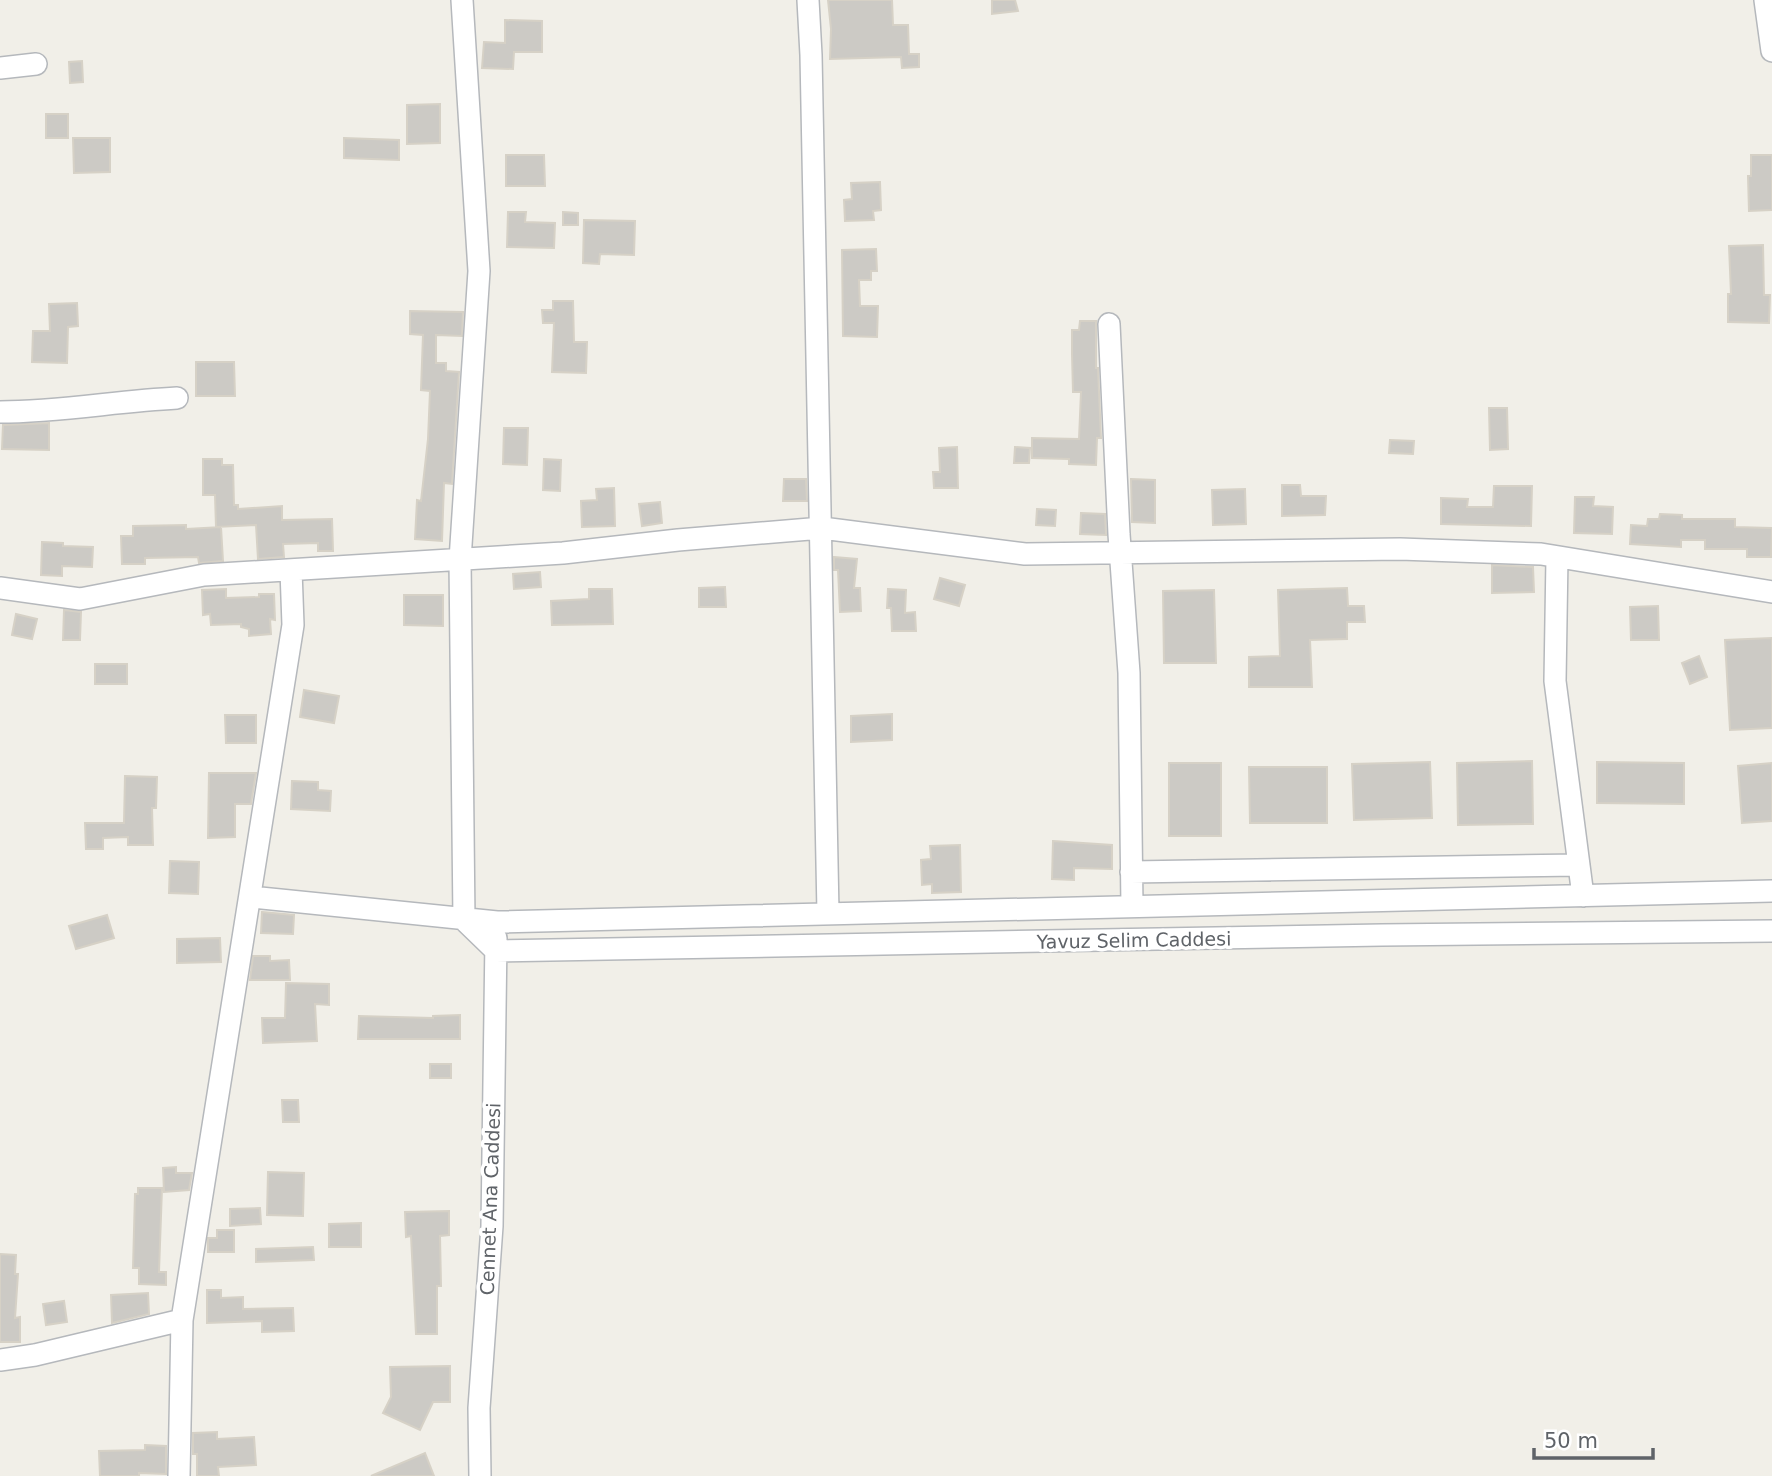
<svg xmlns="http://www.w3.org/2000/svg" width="1772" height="1476" font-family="'DejaVu Sans',sans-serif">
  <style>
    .building { fill: #cccac5; stroke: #d6d1c6; stroke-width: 2 }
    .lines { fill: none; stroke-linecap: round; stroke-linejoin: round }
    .minor-casing { stroke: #b5b8bc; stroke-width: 24 }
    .minor { stroke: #fff; stroke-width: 21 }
    .labels { text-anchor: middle; stroke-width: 7; stroke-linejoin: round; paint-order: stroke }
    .street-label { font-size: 19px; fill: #5f6368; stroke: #fff }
  </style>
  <rect width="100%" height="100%" fill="#f1efe8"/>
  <!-- building -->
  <path class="building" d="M828,0H892L893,25H908L909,54H919V67L902,68L901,57L830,59L831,29Z
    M992,0H1015L1018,11L992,14Z
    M505,20L542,21V52H514L513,69L482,68L484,42L505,43Z
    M82,61L83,82L70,83L69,62Z
    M440,104V143L407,144V105Z
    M46,114H68V138H46Z
    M73,138H110V172L74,173Z
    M344,138L399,140V160L344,158Z
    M506,155H544L545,186H506Z
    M1751,155H1772V210L1749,211L1748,176H1751Z
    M880,182L881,210L873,211L874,220L845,221L844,200L852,199L851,183Z
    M508,212H526L525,222L555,223L554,248L507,247Z
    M563,212L578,213V225H563Z
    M584,220L635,221L634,255L600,254L599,264L583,263Z
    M1763,245L1764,295H1770L1769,323L1728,322V294H1731L1729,246Z
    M876,249L877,271H871V280H859L860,306H878L877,337L843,336L842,250Z
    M553,301H573L574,342H587L586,373L552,372L554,323H543L542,310H553Z
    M77,303L78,326L68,327L67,363L32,362L33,331H50L49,304Z
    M410,311L463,312L462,336L436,335V363H446V371L459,372L452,484L444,483L442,541L415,539L417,500L421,501L428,439L430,391L421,390L423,335L410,334Z
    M1080,321H1096V368H1098L1101,438H1097L1096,465L1069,464V459L1032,458V438L1079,439L1081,392H1073L1072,354V330H1079Z
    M196,362H234L235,396H196Z
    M1489,408H1507L1508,449L1490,450Z
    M49,423V450L2,449L3,425Z
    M504,428H528L527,465L503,464Z
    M1390,440L1414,441L1413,454L1389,453Z
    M957,447L958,488H934L933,472H940L939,448Z
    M1015,447L1030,448L1029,463H1014Z
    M203,459H222V465H233L234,505H238V509L282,506V520L332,519L333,551H318V543L283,544L284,557L258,559L256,525L216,527L215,495H203Z
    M544,459L561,460L560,491L543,490Z
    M784,479H806L807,501H783Z
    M1131,479L1155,480V523L1132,522Z
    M1282,485H1300L1301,496H1326L1325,515L1282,516Z
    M1494,486H1532L1531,526L1441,524V498L1468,499L1467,507H1493Z
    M614,488L615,526L582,527L581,501L597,500L596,489Z
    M1245,489L1246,524L1213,525L1212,490Z
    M1575,497H1594L1593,506L1613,507L1612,534L1574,533Z
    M660,502L662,523L642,526L639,504Z
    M1037,509L1056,510L1055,526L1036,525Z
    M1081,513L1105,514L1106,535L1080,534Z
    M1660,514L1682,515V519H1735V527L1772,528L1771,557H1747V549H1705V540H1681V547L1630,544L1631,525L1647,526L1648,519H1659Z
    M186,525V529L221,527L223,561L199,563L198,557L145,558V564H122L121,536H133V526Z
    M42,542L63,543V546L93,547L92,567L62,566V576L41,575Z
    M834,557L857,559L854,588H860L861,611L840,612L838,570H834Z
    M1492,565L1533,567L1534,592L1492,593Z
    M540,572L541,587L514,589L513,574Z
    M940,578L965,585L959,606L934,599Z
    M725,587L726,607H699V588Z
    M1347,588L1348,606H1364L1365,622H1347V639L1310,640L1312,687H1249V657L1280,656L1278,590Z
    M226,589V598L259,597V594H274L275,620L270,619L271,634L249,636V629L241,627V624L211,625L210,614L203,615L202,590Z
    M589,589H612L613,624L552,625L551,601L589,599Z
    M888,589L906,590L905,613L915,612L916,631H892L891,608H887Z
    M1214,590L1216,663H1164L1163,591Z
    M404,595H443V626L404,625Z
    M1658,606L1659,640H1631L1630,607Z
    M64,610L81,612L80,640H63Z
    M16,614L37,619L32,639L12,635Z
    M1772,638V728L1730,730L1725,640Z
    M1699,656L1707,677L1690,684L1682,663Z
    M95,664H127V684H95Z
    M304,690L339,696L334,723L300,717Z
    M892,714V740L851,742V716Z
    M225,715H256V743H226Z
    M1532,761L1533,824L1458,825L1457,763Z
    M1430,762L1432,818L1354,820L1352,764Z
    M1597,762L1684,763V804L1597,803Z
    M1169,763H1221V836H1169Z
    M1772,763V821L1742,823L1738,766Z
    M1249,767H1327V823H1250Z
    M209,773H256L251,804H235V837L208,838Z
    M125,776L157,777L156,808H152L153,845H128V837L103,838V849H86L85,823H124Z
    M292,781L318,782V790L331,791L330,811L291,809Z
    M1053,841L1112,845V869L1074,868V880L1052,879Z
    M960,845L961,892L932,893V884L922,885L921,860L931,859L930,846Z
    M170,861L199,862L198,894L169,893Z
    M262,912L294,915L293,934L261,933Z
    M107,915L114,938L76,949L69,926Z
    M220,938L221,962L177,963V939Z
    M253,956H270V961L289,960L290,980H250Z
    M286,983L329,984V1005L315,1004L317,1041L263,1043L262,1018H285Z
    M460,1015V1039H358L359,1016L433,1018V1016Z
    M430,1064H451V1078H430Z
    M282,1100H298L299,1122H283Z
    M176,1167V1173H192L189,1190L164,1192L163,1168Z
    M268,1172L304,1173L303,1216L267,1215Z
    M138,1188H162L159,1272H166V1285L139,1284V1268H133L135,1194H138Z
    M260,1208L261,1224L230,1226V1209Z
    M449,1211V1235L440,1236L441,1286H437V1334H416L411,1236L406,1237L405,1212Z
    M361,1223V1247H329V1224Z
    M217,1230H234V1252H208V1238H217Z
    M313,1247L314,1260L256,1262V1249Z
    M0,1254L16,1255L15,1274H18L15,1318L20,1317V1342H0Z
    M207,1290H221V1298L243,1297V1309L293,1308L294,1331L262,1332V1321L207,1323Z
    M148,1293L149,1314L112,1323L111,1295Z
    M64,1301L67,1322L46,1325L43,1304Z
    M450,1366V1402H433L420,1430L383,1413L391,1397L390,1367Z
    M217,1432V1439L254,1437L256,1465L218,1467L219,1476H197V1454H193V1433Z
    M145,1445L166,1446V1474L139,1473V1476H100L99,1451L145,1450Z
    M425,1453L434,1476H371Z"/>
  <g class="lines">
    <defs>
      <path id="minor" d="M462,0L479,271L460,560L464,920L496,951L1382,935L1772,931
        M808,0L811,55L828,913
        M1765,0L1772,51
        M0,68L36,64
        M1109,324L1119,534L1129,673L1132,906
        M0,412C59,412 117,401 177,398
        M1557,557L1555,681L1583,896
        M0,588L80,599L204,575L563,553L678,540L822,528L1025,554L1400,549L1541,554L1772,592
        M1131,872L1579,865
        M251,897L497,922L1772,891
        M0,1360L35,1355L182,1320
        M179,1476L182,1320L293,625L291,570
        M480,1476L479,1408L492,1226L496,938"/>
    </defs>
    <!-- minor casing -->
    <use href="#minor" class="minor-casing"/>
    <!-- minor -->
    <use href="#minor" class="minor"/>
  </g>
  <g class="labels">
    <!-- street labels -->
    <g class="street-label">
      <text transform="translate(1134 940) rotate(-1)" y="7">Yavuz Selim Caddesi</text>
      <text transform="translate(490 1199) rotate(-88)" y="7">Cennet Ana Caddesi</text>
    </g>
  </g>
  <!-- scale -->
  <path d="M1534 1448v10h119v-10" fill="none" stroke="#5f6368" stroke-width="3.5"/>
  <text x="1544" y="1448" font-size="21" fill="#5f6368" stroke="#ffffff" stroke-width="5" paint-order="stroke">50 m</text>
</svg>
